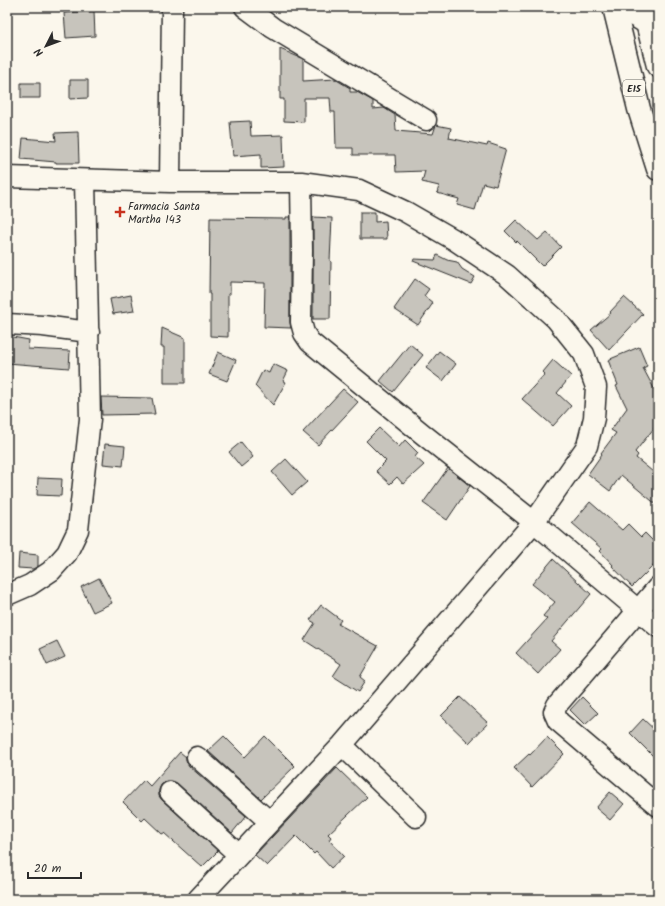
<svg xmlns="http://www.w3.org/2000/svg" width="665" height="906" font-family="Kalam,sans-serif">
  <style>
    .building { fill: #c7c4bc; stroke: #2b2b2b }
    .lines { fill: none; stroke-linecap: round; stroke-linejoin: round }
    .minor-casing { stroke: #2b2b2b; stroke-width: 23 }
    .trunk-casing { stroke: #2b2b2b; stroke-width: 25 }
    .minor { stroke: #fbf7ec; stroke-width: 20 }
    .trunk { stroke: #fbf7ec; stroke-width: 22 }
    .poi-dot { fill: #c8321e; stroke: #fbf7ec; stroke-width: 1.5 }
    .labels { text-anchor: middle; stroke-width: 3.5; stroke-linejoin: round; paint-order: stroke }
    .shield { fill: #fbf7ec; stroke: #696865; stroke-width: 1 }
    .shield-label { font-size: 10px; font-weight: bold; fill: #2b2b2b }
    .poi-label { font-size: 11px; fill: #2b2b2b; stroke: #fbf7ec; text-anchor: start }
  </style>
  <rect width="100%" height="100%" fill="#fbf7ec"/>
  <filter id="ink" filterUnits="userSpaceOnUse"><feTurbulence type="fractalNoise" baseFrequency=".025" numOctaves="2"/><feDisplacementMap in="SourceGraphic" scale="8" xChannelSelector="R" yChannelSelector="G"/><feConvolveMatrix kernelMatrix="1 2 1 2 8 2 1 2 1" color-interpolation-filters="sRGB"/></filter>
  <g filter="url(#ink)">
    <!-- building -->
    <path class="building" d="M94,11L95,36L66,38L64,13Z
      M280,49L303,59V81L335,79L350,88V92H357L373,101V109L384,108L395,115L396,131L433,134L436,125L451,128L449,138L487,146L488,143L506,149L496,186L483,183L475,210L457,205L459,199L437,193L439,186L422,182L425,171L396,172L395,155H353V148H336L335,112H331L330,98H304V122L284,121V99H280Z
      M70,80H88V98L70,99Z
      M21,83H40V98H21Z
      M250,121L251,136L283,135L284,167L261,168V154L233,156L230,122Z
      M78,132L79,163H56V162L21,159L23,138L56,141L55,133Z
      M360,212H375V222L386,221L387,239H360Z
      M286,217H290V322L291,328L264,327L265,283L230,282V294H228V337L210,336V294H209L210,218L286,219Z
      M313,217L332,218L330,261H331L330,319H313Z
      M516,220L538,240L547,232L561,247L542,266L517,241L516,242L505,231Z
      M437,255L447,260L457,262L462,269L475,277L471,284L413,261L414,259L435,260Z
      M415,279L429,289L424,296L433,303L418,325L394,309Z
      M131,295L134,311L113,314L110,299Z
      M624,297L643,314L609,350L591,330L611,313L610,312Z
      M162,328L185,338V383H164V347H161Z
      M7,336L29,340L28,349L70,351L69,368L7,363Z
      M410,344L423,355L393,392L380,381Z
      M639,347L647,366L643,368L658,396V423L635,452L638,455L636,458L658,476V506L621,475L610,491L588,474L602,454L601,453L616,433L611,430L627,408L616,386L618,385L608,360Z
      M439,351L456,364L443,381L426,368Z
      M218,352L236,360L227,381L209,374Z
      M553,360L571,376L557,393L571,406L553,426L522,399L545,374L543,372Z
      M273,364L288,371L283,381L286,382L273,405L255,386L263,370L269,373Z
      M343,389L358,402L318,445L303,432Z
      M101,397L152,398L155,414L102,415Z
      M379,428L399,447L405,440L418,453L415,457L424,465L403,484L397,477L390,484L376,471L386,461L366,441Z
      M241,442L253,457L241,467L229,452Z
      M105,444L125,446L123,466L103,464Z
      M286,459L307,482L292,495L272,472Z
      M448,468L470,486L447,520L423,503Z
      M38,478L62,479L61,496L37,495Z
      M590,502L622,530L628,524L641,537L645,533L658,546V561L632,587L612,566L613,565L600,551L602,549L572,523Z
      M19,553L38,555V566L33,569L18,568Z
      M553,559L591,594L551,641L560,649L538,674L516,653L547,619L543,616L555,602L532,584Z
      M99,578L112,603L93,612L81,587Z
      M321,605L341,620L338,624L378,646L360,677L365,681L358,692L333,676L341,664L304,640L315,623L310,620Z
      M57,641L65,657L47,665L40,649Z
      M460,697L488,723L469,743L441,716Z
      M582,697L598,713L585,725L570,710Z
      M643,719L658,733V761L630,733Z
      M224,736L245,757L265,736L295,766L261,799L208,751Z
      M547,737L564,754L532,787L514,768L529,754L530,755Z
      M180,752L186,757V761L189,766L246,816L232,833L177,783L172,781H167L161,785L159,790V796L162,800L218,851L202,867L164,833L162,834L145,818L142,821L123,802L144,780L150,786Z
      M337,768L367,797L328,834L331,837L329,840L344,856L331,868L316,852L314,854L296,836L267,866L255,855Z
      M610,792L624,804L610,820L596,808Z"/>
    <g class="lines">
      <defs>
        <path id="minor" d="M245,7L273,28L426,120
          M619,7L658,31
          M7,177L170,182H301L359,190L406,212L453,239L507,275L556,319L584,354L596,387L594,418L587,446L534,522L342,745L198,899
          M170,182L172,7
          M301,182L302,251L301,322L304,333L310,342L424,435L534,522L658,627
          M7,324L43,326L89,332
          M658,587L557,705L554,712L558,721L658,806
          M7,595L30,585L51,571L67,553L78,530L90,419L85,180
          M342,745L416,817
          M197,757L270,822
          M170,792L239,855"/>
        <path id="trunk" d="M614,7L639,109L658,169
          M643,7L658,66"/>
      </defs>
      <!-- minor casing -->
      <use href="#minor" class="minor-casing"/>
      <!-- trunk casing -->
      <use href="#trunk" class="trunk-casing"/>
      <!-- minor -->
      <use href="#minor" class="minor"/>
      <!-- trunk -->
      <use href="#trunk" class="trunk"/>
    </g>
  </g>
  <!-- markers -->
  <path class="poi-dot" d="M118 206h4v4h4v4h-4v4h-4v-4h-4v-4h4z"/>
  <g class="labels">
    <!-- shield labels -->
    <rect class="shield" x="623" y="80" width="22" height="16" rx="3"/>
    <g class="shield-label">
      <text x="634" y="92">E15</text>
    </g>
    <!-- poi labels -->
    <g class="poi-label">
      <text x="128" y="210">Farmacia Santa<tspan x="128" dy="13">Martha 143</tspan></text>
    </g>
  </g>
  <!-- margin -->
  <rect width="665" height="906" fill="none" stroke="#fbf7ec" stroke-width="24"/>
  <rect x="12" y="12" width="641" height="882" fill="none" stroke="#2b2b2b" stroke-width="1.5" filter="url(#ink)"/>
  <!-- north arrow -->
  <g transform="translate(46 46) rotate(228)" stroke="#fbf7ec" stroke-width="3" paint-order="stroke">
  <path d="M0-3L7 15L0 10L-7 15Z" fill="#2b2b2b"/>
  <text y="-6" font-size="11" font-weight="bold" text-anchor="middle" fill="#2b2b2b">N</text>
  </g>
  <!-- scale -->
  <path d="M28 872v6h53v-6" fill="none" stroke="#2b2b2b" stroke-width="2"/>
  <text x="34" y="872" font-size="12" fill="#2b2b2b" stroke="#fbf7ec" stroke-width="3" paint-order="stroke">20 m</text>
</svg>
